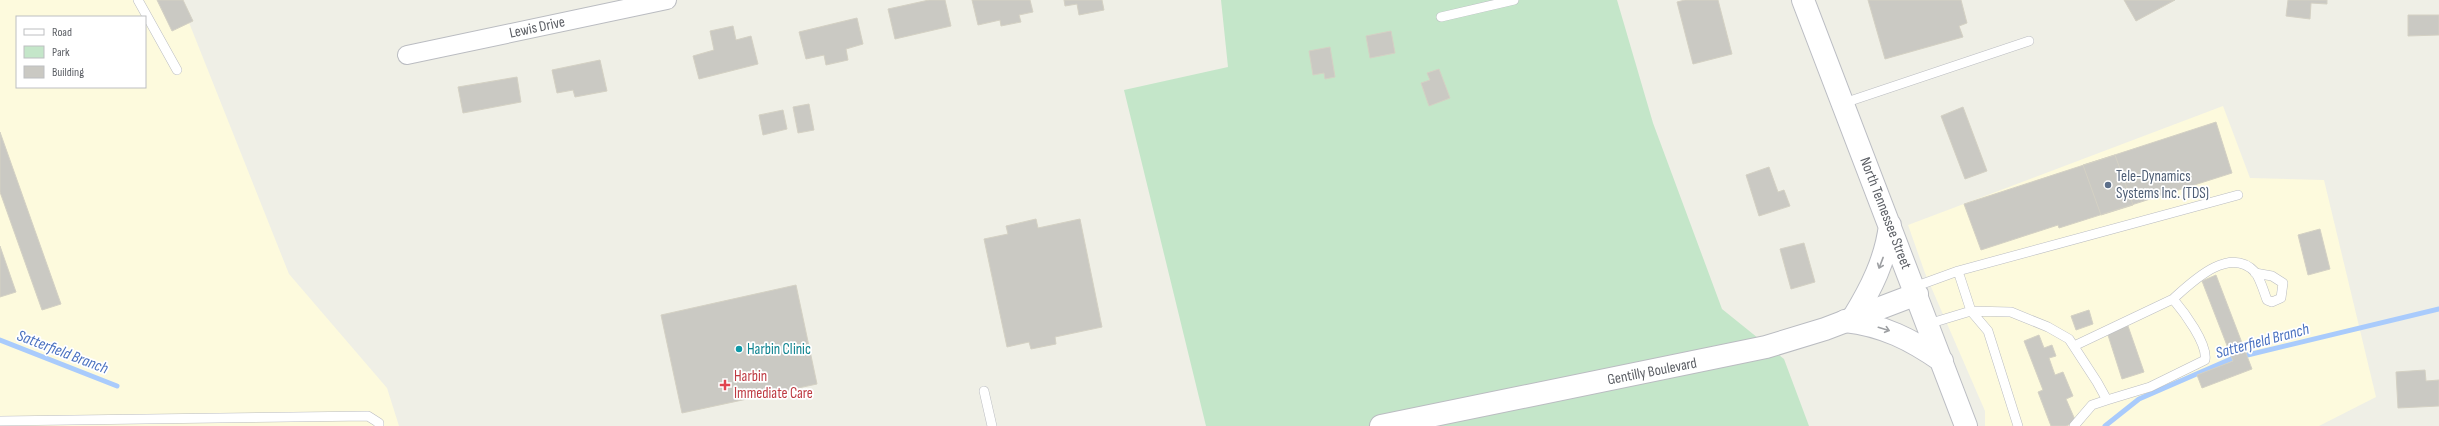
<svg xmlns="http://www.w3.org/2000/svg" width="2439" height="426" font-family="'Sofia Sans Condensed',sans-serif">
  <style>
    .commercial { fill: #fdfadd; fill-rule: evenodd }
    .green { fill: #c4e6c9 }
    .lines { fill: none; stroke-linecap: round; stroke-linejoin: round }
    .stream { stroke: #a9cbfc; stroke-width: 5 }
    .building { fill: #cac9c3; stroke: #d4d1c4 }
    .service-casing { stroke: #babcc1; stroke-width: 10 }
    .minor-casing { stroke: #babcc1; stroke-width: 20 }
    .tertiary-casing { stroke: #babcc1; stroke-width: 24 }
    .secondary-casing { stroke: #bbbdc3; stroke-width: 24 }
    .service { stroke: #fff; stroke-width: 9 }
    .minor { stroke: #fff; stroke-width: 18 }
    .tertiary { stroke: #fff; stroke-width: 22 }
    .secondary { stroke: #fff; stroke-width: 22 }
    .oneway { stroke: #9ea0a3 }
    .service-dot { fill: #5c6f8a; stroke: #fff; stroke-width: 1.5 }
    .culture-dot { fill: #0f9aa8; stroke: #fff; stroke-width: 1.5 }
    .health-dot { fill: #e0444e; stroke: #fff; stroke-width: 1.5 }
    .labels { text-anchor: middle; stroke-width: 3.5; stroke-linejoin: round; paint-order: stroke }
    .street-label { font-size: 15px; fill: #5d6066; stroke: #fff }
    .service-label { font-size: 15px; fill: #4e5e75; stroke: #fff; text-anchor: start }
    .culture-label { font-size: 15px; fill: #0d838f; stroke: #fff; text-anchor: start }
    .health-label { font-size: 15px; fill: #be3a42; stroke: #fff; text-anchor: start }
    .water-label { font-size: 16px; font-style: italic; fill: #4b72c0; stroke: #fff }
  </style>
  <rect width="100%" height="100%" fill="#efefe6"/>
  <!-- commercial -->
  <path class="commercial" d="M0,0H180L289,274L387,388L399,426H0ZM17,17H145V87H17Z
    M2223,106L2250,178L2324,180L2376,397L2319,426H1985V411L1925,273L1908,225Z"/>
  <!-- green -->
  <path class="green" d="M1221,0H1617L1653,123L1722,309L1784,359L1809,426H1206L1124,90L1228,67Z"/>
  <g class="lines">
    <!-- stream -->
    <path class="stream" d="M0,340L117,386
      M2105,426L2139,399L2231,359L2439,309"/>
  </g>
  <!-- building -->
  <path class="building" d="M157,0H183L193,21L172,31Z
    M929,0H945L951,26L895,39L888,9Z
    M972,0H1030L1033,12L1019,15L1021,22L1001,26L1000,20L978,25Z
    M1064,0H1102L1104,10L1079,15L1077,4L1065,6Z
    M1685,0H1718L1732,54L1693,64L1677,2Z
    M1868,0H1961L1967,23L1959,26L1963,37L1885,59Z
    M2124,0H2175L2136,21Z
    M2288,0H2327V4L2311,3L2310,19L2286,16Z
    M2408,15H2439V35L2408,36Z
    M857,18L863,44L846,49L848,60L826,65L824,55L806,59L799,32Z
    M733,26L736,40L751,36L758,64L699,79L693,56L714,50L710,31Z
    M1391,31L1395,53L1370,58L1366,36Z
    M1330,47L1335,77L1325,79L1324,73L1313,75L1309,51Z
    M600,60L607,91L575,97L573,90L557,93L552,70Z
    M1439,69L1450,98L1429,106L1421,83L1430,80L1427,73Z
    M517,77L521,102L463,113L458,87Z
    M809,104L814,130L798,133L793,107Z
    M1963,107L1987,171L1965,179L1941,116Z
    M783,110L787,129L763,135L759,115Z
    M2216,122L2232,173L2059,228L2058,225L1981,250L1964,204Z
    M0,132L61,304L42,310L0,192Z
    M2115,155L2133,205L2101,215L2083,165Z
    M1769,167L1778,192L1784,190L1790,206L1759,216L1746,175Z
    M1036,219L1038,228L1080,219L1102,327L1055,337L1056,344L1031,349L1029,342L1007,347L984,239L1008,234L1006,226Z
    M2320,229L2330,269L2308,275L2298,235Z
    M1804,243L1815,282L1791,289L1780,249Z
    M0,246L16,292L0,297Z
    M2216,275L2252,369L2202,388L2197,375L2233,361L2202,281Z
    M796,285L817,384L682,413L661,315Z
    M2089,310L2093,324L2076,330L2071,316Z
    M2128,326L2144,372L2122,379L2107,332Z
    M2039,335L2044,348L2052,345L2056,356L2049,358L2055,375L2063,372L2073,396L2066,399L2076,422L2066,426H2051L2038,392L2043,390L2024,341Z
    M2425,370L2426,381L2439,380V406L2398,408L2396,372Z"/>
  <g class="lines">
    <defs>
      <path id="service" d="M138,0L177,70
        M1441,17L1514,0
        M1844,103L2029,41
        M1914,287L1958,271L2238,195
        M2173,299C2192,282 2229,245 2255,272C2260,278 2264,292 2267,300L2272,302L2281,298L2283,283L2272,276L2255,273
        M1971,311L2011,312L2048,327L2069,339L2097,382L2107,400L2150,387L2205,360C2208,344 2184,312 2173,299L2074,346
        M1971,311L1988,331L2018,426
        M1928,324L1971,311L1958,271
        M984,391L992,426
        M0,421L368,416L379,423V426
        M2074,426L2092,405L2107,400"/>
      <path id="minor" d="M407,55L667,0"/>
      <path id="tertiary" d="M1381,426L1766,347L1825,329L1917,294"/>
      <path id="secondary" d="M1803,0L1966,426
        M1853,318C1871,289 1886,259 1890,225
        M1845,321C1883,325 1912,340 1942,361"/>
    </defs>
    <!-- service casing -->
    <use href="#service" class="service-casing"/>
    <!-- minor casing -->
    <use href="#minor" class="minor-casing"/>
    <!-- tertiary casing -->
    <use href="#tertiary" class="tertiary-casing"/>
    <!-- secondary casing -->
    <use href="#secondary" class="secondary-casing"/>
    <!-- service -->
    <use href="#service" class="service"/>
    <!-- minor -->
    <use href="#minor" class="minor"/>
    <!-- tertiary -->
    <use href="#tertiary" class="tertiary"/>
    <!-- secondary -->
    <use href="#secondary" class="secondary"/>
  </g>
  <!-- one-way arrows -->
  <defs><path id="oneway-shaft" d="M-6 0H5M1.5-3L5.5 0L1.5 3" fill="none" stroke-width="1.6" stroke-linecap="round" stroke-linejoin="round"/></defs>
  <g class="oneway">
    <use href="#oneway-shaft" transform="translate(1881 263) rotate(111)"/>
    <use href="#oneway-shaft" transform="translate(1884 329) rotate(17)"/>
  </g>
  <!-- markers -->
  <circle class="service-dot" cx="2108" cy="185" r="4"/>
  <circle class="culture-dot" cx="739" cy="349" r="4"/>
  <path class="health-dot" d="M723 379h4v4h4v4h-4v4h-4v-4h-4v-4h4z"/>
  <g class="labels">
    <!-- street labels -->
    <g class="street-label">
      <text transform="translate(537 27) rotate(-12)" y="5">Lewis Drive</text>
      <text transform="translate(1886 213) rotate(69)" y="5">North Tennessee Street</text>
      <text transform="translate(1652 371) rotate(-11)" y="5">Gentilly Boulevard</text>
    </g>
    <!-- service labels -->
    <g class="service-label">
      <text x="2116" y="181">Tele-Dynamics<tspan x="2116" dy="17">Systems Inc. (TDS)</tspan></text>
    </g>
    <!-- culture labels -->
    <g class="culture-label">
      <text x="747" y="354">Harbin Clinic</text>
    </g>
    <!-- health labels -->
    <g class="health-label">
      <text x="734" y="381">Harbin<tspan x="734" dy="17">Immediate Care</tspan></text>
    </g>
    <!-- water labels -->
    <g class="water-label">
      <text transform="translate(2262 340) rotate(-15)" y="6">Satterfield Branch</text>
      <text transform="translate(63 351) rotate(21)" y="6">Satterfield Branch</text>
    </g>
  </g>
  <!-- legend -->
  <rect x="16" y="16" width="130" height="72" fill="#ffffff" stroke="#bebfc2"/>
  <rect x="24" y="29" width="20" height="6" fill="#ffffff" stroke="#bebfc2"/>
  <text x="52" y="36" font-size="12" fill="#5d6066">Road</text>
  <rect x="24" y="46" width="20" height="12" fill="#c4e6c9" stroke="#bebfc2"/>
  <text x="52" y="56" font-size="12" fill="#5d6066">Park</text>
  <rect x="24" y="66" width="20" height="12" fill="#cac9c3" stroke="#bebfc2"/>
  <text x="52" y="76" font-size="12" fill="#5d6066">Building</text>
</svg>
